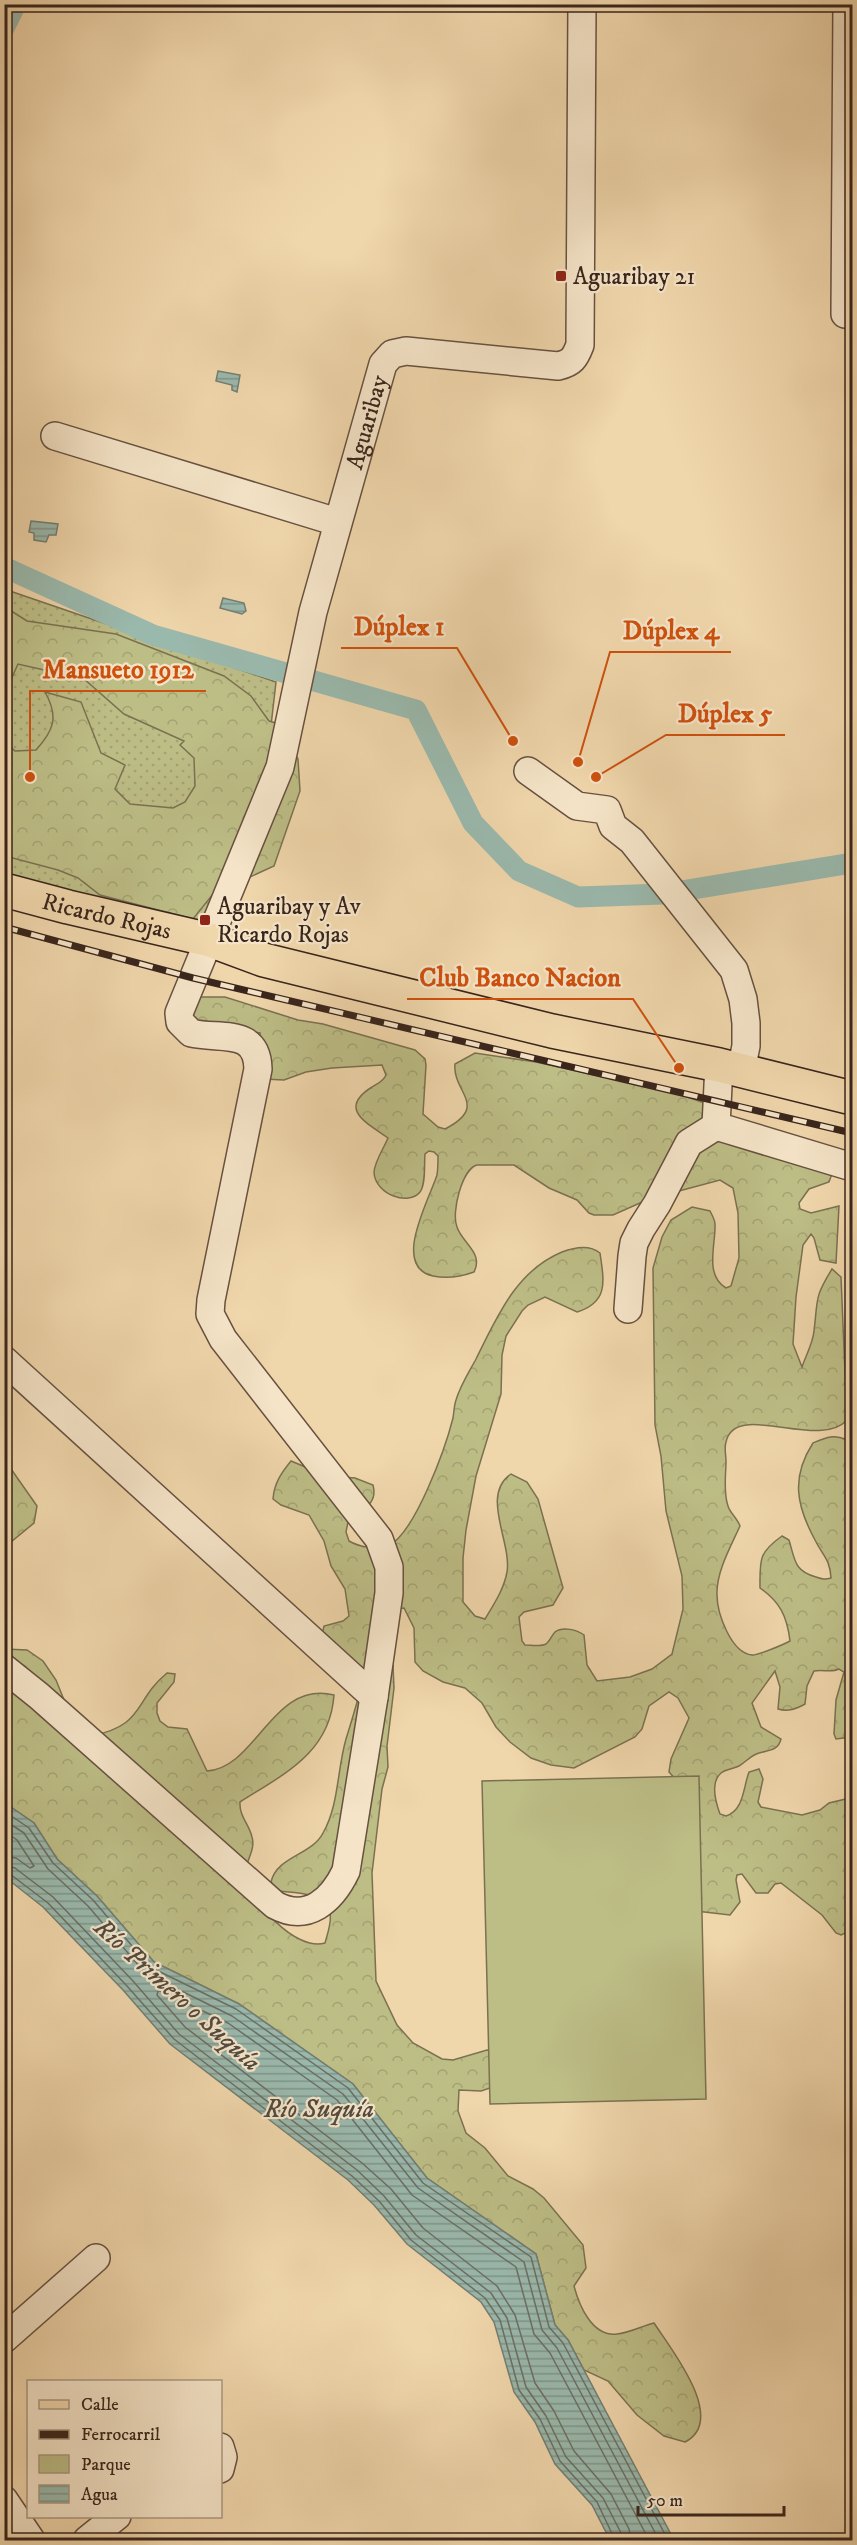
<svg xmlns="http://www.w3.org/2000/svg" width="857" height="2545" font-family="'IM FELL DW Pica',serif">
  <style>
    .grass { fill: url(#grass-dots); stroke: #7b7151; stroke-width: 1.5 }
    .forest { fill: url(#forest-crowns); stroke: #7b7151; stroke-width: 1.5 }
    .green { fill: #bdbd86; stroke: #7b7151; stroke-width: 1.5 }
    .water { fill: url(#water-rules); stroke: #737e73; stroke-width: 1.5 }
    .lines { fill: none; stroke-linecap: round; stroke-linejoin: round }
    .shore { stroke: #6a6f64; stroke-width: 1.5 }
    .canal { stroke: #9ab9ad; stroke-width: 21 }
    .minor-casing { stroke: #675140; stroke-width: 30 }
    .major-casing { stroke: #39251c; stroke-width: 36 }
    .minor { stroke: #f5e4c8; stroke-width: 27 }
    .major { stroke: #f0d6ab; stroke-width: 33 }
    .rail-casing { stroke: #39251c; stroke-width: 7 }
    .rail { stroke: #f5e4c8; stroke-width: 4.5; stroke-dasharray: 14; stroke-linecap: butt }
    .poi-dot { fill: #8f2418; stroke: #f5e4c8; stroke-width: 2 }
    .labels { text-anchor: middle; stroke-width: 4.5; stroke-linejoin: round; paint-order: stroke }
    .poi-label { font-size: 24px; fill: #39251c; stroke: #f5e4c8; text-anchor: start }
    .street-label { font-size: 24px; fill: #39251c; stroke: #f5e4c8 }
    .water-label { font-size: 26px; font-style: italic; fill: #514a40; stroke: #f5e4c8 }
    .leader { fill: none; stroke: #ce510e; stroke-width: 2 }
    .callout-dot { fill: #ce510e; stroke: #f5e4c8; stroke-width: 2 }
    .callout-label { font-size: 26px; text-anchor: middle; font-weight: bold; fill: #ce510e; stroke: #f5e4c8; stroke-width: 4.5; stroke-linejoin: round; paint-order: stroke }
  </style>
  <defs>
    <pattern id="grass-dots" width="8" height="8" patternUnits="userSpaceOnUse" patternTransform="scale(1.5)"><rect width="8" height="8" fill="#bdbd86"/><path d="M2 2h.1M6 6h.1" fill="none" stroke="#a3a273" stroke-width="1.8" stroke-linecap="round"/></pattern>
    <pattern id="forest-crowns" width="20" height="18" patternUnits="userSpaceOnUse" patternTransform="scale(1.5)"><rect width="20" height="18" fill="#bdbd86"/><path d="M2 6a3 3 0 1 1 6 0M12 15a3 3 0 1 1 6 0" fill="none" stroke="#a3a273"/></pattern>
    <pattern id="water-rules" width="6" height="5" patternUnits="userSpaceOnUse" patternTransform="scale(1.5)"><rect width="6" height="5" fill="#9ab9ad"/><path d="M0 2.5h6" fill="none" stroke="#7f968c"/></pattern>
  </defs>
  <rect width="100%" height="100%" fill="#f0d6ab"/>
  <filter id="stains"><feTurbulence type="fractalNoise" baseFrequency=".00333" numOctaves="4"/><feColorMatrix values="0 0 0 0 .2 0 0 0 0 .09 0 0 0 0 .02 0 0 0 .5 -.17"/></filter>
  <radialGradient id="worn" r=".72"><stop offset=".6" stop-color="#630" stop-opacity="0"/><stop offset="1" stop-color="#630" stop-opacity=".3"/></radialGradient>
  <!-- grass -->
  <path class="grass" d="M4,589L276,682L265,778L203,930L5,877Z"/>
  <!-- forest -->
  <path class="forest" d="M5,607L27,621L116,634L224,676L251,696L269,721L279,724L298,759L300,791L274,866L213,894L193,919L100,895L78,878L58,870L5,856V742L15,751L36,750C54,730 59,717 45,692L81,702L101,753L125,765L115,789L130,804L173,808L185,802L195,786L194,758L180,745L184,741L124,714L84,679L18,664L5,693Z
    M197,997H225L298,1020L323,1024L415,1050L425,1059L426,1065L423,1114L438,1127L445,1129C490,1106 452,1092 455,1064L475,1053L536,1062L676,1093L713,1106L716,1131L833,1171L829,1182L809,1189L799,1203L800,1209L811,1213L839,1206L836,1263L820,1260L814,1238L811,1234L803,1245L796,1297L793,1344L802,1367C806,1355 813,1343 814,1331C818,1299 814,1298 832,1269L841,1277L847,1420C819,1451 735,1400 726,1442C724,1448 726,1455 726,1461C726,1475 723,1492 728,1506C730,1513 737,1518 740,1526C731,1546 716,1572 717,1595C717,1613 731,1653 752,1655C756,1656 785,1644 790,1641C787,1616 780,1602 760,1588C760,1560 758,1553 782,1536L789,1540C795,1560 794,1571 816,1577C822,1579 825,1580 831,1578C830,1559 823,1556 815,1540C796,1505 791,1477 813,1443C827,1437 833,1434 847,1440L851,1737L836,1739L834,1734L836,1700L844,1672L839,1669C831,1673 823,1669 814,1671L807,1686L805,1704C796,1709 788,1712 778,1709L780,1687L775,1671L752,1703L761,1727L781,1739C778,1751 769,1750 759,1753C751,1755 746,1762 739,1766C733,1769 726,1769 721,1773C710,1782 716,1803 720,1814L726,1816C744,1810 743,1788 749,1772L759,1769L763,1779L758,1802L761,1807L802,1815L820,1810L829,1803L850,1798V1931L841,1935L836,1933L822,1915L781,1883L775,1884L768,1893H756L742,1874L737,1875L736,1880L740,1902L730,1915L696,1911L680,1784L669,1772L671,1759L689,1718L678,1698L669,1692L649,1706L642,1729L635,1737L574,1768L551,1765L531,1758L510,1742L496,1727L482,1703L465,1688L443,1682L423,1671L415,1662L414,1628L404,1608L394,1609L391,1619L394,1688L387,1746L388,1767L382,1789L372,1873L376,1981L397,2025L413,2043L442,2059L453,2060L487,2050L499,2052L502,2084L481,2091L459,2090L458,2111L466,2133L485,2148L508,2176L533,2189L544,2198L583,2245L586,2268L574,2286C579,2305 592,2337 617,2334C629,2333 642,2326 654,2323C671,2349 728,2420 685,2442L664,2436L637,2415L608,2381L584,2370L568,2340L555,2325L536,2254L427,2178L353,2084L239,2004L154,1962L97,1896L57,1859L34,1823L5,1803V1649L27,1650L43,1661L56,1680L75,1727L91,1736C146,1725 133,1701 167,1673L175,1674L174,1682L157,1703V1713L160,1721L168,1727L187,1729L207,1771C257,1768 272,1680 334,1695C330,1753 284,1774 240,1802C239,1816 249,1824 252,1837C256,1850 245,1861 246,1873C249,1901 296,1952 325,1943C327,1935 332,1922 330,1914C325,1891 294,1893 277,1891L271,1882C277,1856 312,1855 323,1833C339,1805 337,1770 346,1739C351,1723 356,1707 360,1691L322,1635L324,1626L343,1621L349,1616L345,1589L331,1566L324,1541L309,1515L281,1505L273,1499C274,1483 282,1472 291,1461L327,1476L355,1478L373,1485C378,1505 363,1508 349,1517L346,1532L349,1541C359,1547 376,1550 388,1546C415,1534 446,1446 453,1418C454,1412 454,1406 456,1400C460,1386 469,1372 476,1359C497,1317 516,1271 562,1252C575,1247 589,1244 600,1253C604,1281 609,1302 577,1312L545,1297L528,1305L522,1311L506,1336L502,1355L501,1394L476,1476L466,1530L463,1558V1602L475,1616L485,1619C494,1604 504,1589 507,1572C512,1542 480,1495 511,1474L527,1482L538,1499L563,1588L553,1605L524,1612L519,1617L522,1641L525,1645C531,1645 540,1647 546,1644C550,1641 552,1635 555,1632C563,1626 577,1630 584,1635L587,1665L597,1681L630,1677L652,1669L672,1654L683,1609L682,1576L666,1511L661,1456L655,1425L653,1268L662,1237L671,1220L692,1207L710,1211C712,1215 715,1220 715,1224C716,1244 704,1275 726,1288L731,1286L739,1258L738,1213L733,1188L720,1180L649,1199L613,1215H594L589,1213L577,1200L549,1188L514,1165H477C462,1169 451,1213 457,1227C462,1243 484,1253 474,1272C460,1277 448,1279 433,1276C391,1267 429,1200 437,1175C438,1169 438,1162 438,1156L434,1152L429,1151L425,1154C424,1164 426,1184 420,1192C409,1206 376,1195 374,1173C374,1162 384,1148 388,1138C367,1123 337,1109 372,1087C378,1083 383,1082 386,1075L382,1065L332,1068L306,1072L284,1080L263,1079L260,1033L185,1021Z
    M5,1466H9L37,1506L34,1523L5,1547Z"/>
  <!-- green -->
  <path class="green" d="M699,1776L706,2099L490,2104L482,1781Z"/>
  <!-- water -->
  <path class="water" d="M218,371L240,375L237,392L232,390V385L216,381Z
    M31,521L58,524L56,535H49L46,542L34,540V533L29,532Z
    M223,598L244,603L246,611L242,614L220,608Z
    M5,1803L34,1823L57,1859L97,1896L154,1962L239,2004L353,2084L427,2178L536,2254L555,2325L568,2340L674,2540H610L592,2505L555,2464L535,2422L514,2392L494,2322L481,2302L407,2244L374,2205L348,2180L170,2044L123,1990L43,1907L5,1877Z"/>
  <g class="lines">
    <!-- shore -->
    <path class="shore" d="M4,1811L29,1828L53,1863L93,1900L150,1967L236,2009L348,2088L423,2183L531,2257L549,2327L563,2343L668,2540
      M4,1820L24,1833L48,1869L88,1906L145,1973L232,2016L343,2094L418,2188L524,2262L542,2330L557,2348L659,2540
      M4,1831L17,1840L34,1866L30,1868L16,1858L4,1856
      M4,1865L15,1868L53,1897L133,1981L179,2034L357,2170L384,2196L416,2235L491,2293L507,2318L526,2387L546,2416L566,2457L603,2498L621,2533L622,2540
      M4,1873L10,1874L48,1903L127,1986L174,2039L352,2176L379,2201L411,2240L485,2298L500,2320L519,2390L540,2419L560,2461L597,2502L615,2540
      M631,2540L629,2529L611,2494L574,2451L554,2411L535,2383L515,2315L497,2286L423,2228L391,2189L362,2163L185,2027L157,1995L158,1991H161L228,2023L337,2100L412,2195L516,2267L534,2334L550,2353L649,2540"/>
    <!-- canal -->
    <path class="canal" d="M4,28L16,4
      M4,567L153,635L416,710L473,823L519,871L578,897L663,894L852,863"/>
    <defs>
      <g id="minor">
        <path d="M845,314L847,4"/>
        <path d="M55,436L337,522"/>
        <path d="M528,771L577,806L607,810L613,826L632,841L734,970L743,999L746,1023V1046L741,1070"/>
        <path d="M719,1065L716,1126L852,1167"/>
        <path d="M628,1309L632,1256L634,1243L641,1229L657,1204L689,1143L716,1126"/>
        <path id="s1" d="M4,1360L374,1697L389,1593V1567L379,1539L223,1339L210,1314L211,1300L258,1069C257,1027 220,1040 191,1033L180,1022L179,1013L280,767L313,612L383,364L392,354L406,351L558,366C572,363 575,358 580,345L582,4"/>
        <path d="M4,1668L39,1696L275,1905C308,1923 332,1900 346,1871L374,1697"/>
        <path d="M4,2339L96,2258"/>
        <path d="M220,2447L223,2457L220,2469"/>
        <path d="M4,2500L31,2540"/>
        <path d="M87,2540L117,2516"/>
      </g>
      <g id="major">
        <path id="s2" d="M4,890L68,907L210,940L264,960L552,1031L719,1065L852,1098"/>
      </g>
    </defs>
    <!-- minor casing -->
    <use href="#minor" class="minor-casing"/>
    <!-- major casing -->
    <use href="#major" class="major-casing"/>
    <!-- minor -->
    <use href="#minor" class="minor"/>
    <!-- major -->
    <use href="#major" class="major"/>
    <defs>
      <path id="rail" d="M4,927L193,978L852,1133"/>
    </defs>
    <!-- rail casing -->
    <use href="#rail" class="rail-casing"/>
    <!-- rail -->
    <use href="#rail" class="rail"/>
  </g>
  <!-- markers -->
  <g class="poi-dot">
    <rect x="555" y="270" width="12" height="12" rx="3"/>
    <rect x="199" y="914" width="12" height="12" rx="3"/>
  </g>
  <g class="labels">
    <!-- poi labels -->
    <g class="poi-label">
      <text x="573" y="284">Aguaribay 21</text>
      <text x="217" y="914">Aguaribay y Av<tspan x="217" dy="28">Ricardo Rojas</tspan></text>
    </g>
    <!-- street labels -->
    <g class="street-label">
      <text dy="8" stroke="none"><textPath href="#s1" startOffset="1926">Aguaribay</textPath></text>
      <text dy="8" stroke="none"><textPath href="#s2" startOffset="106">Ricardo Rojas</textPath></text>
    </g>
    <!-- water labels -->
    <g class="water-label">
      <text transform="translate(178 1994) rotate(42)" y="9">Río Primero o Suquía</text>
      <text x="319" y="2117">Río Suquía</text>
    </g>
  </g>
  <!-- callouts -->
  <path class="leader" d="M513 741L457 648H341M578 762L610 652H731M30 777L30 691H206M596 777L666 735H785M679 1068L633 999H407"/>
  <g class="callout-dot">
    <circle cx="513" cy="741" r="6"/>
    <circle cx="578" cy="762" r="6"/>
    <circle cx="30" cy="777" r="6"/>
    <circle cx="596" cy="777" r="6"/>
    <circle cx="679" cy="1068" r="6"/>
  </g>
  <g class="callout-label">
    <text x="399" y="635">Dúplex 1</text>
    <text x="671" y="639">Dúplex 4</text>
    <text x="118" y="678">Mansueto 1912</text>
    <text x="725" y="722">Dúplex 5</text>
    <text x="520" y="986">Club Banco Nacion</text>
  </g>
  <!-- margin -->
  <rect width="857" height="2545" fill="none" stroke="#f0d6ab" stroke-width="24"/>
  <rect x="6" y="6" width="845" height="2533" fill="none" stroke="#39251c" stroke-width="3"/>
  <rect x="12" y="12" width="833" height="2521" fill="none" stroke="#39251c" stroke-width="1.5"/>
  <!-- legend -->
  <rect x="27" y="2380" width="195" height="138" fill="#f5e4c8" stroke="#aa9883" stroke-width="1.5"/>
  <rect x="39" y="2400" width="30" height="9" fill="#f0d6ab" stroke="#aa9883" stroke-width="1.5"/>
  <text x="81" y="2410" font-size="18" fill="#39251c">Calle</text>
  <rect x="39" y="2430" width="30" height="9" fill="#39251c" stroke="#aa9883" stroke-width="1.5"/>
  <text x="81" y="2440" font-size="18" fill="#39251c">Ferrocarril</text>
  <rect x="39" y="2455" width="30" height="18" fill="#bdbd86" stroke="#aa9883" stroke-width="1.5"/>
  <text x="81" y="2470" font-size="18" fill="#39251c">Parque</text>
  <rect x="39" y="2485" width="30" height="18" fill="url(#water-rules)" stroke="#aa9883" stroke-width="1.5"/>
  <text x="81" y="2500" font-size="18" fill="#39251c">Agua</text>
  <!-- scale -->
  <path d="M638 2506v9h146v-9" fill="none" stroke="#39251c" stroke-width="3"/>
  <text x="647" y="2506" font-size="18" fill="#39251c" stroke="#f5e4c8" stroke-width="4.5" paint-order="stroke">50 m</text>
  <rect width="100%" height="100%" filter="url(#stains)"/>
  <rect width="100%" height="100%" fill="url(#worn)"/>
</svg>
